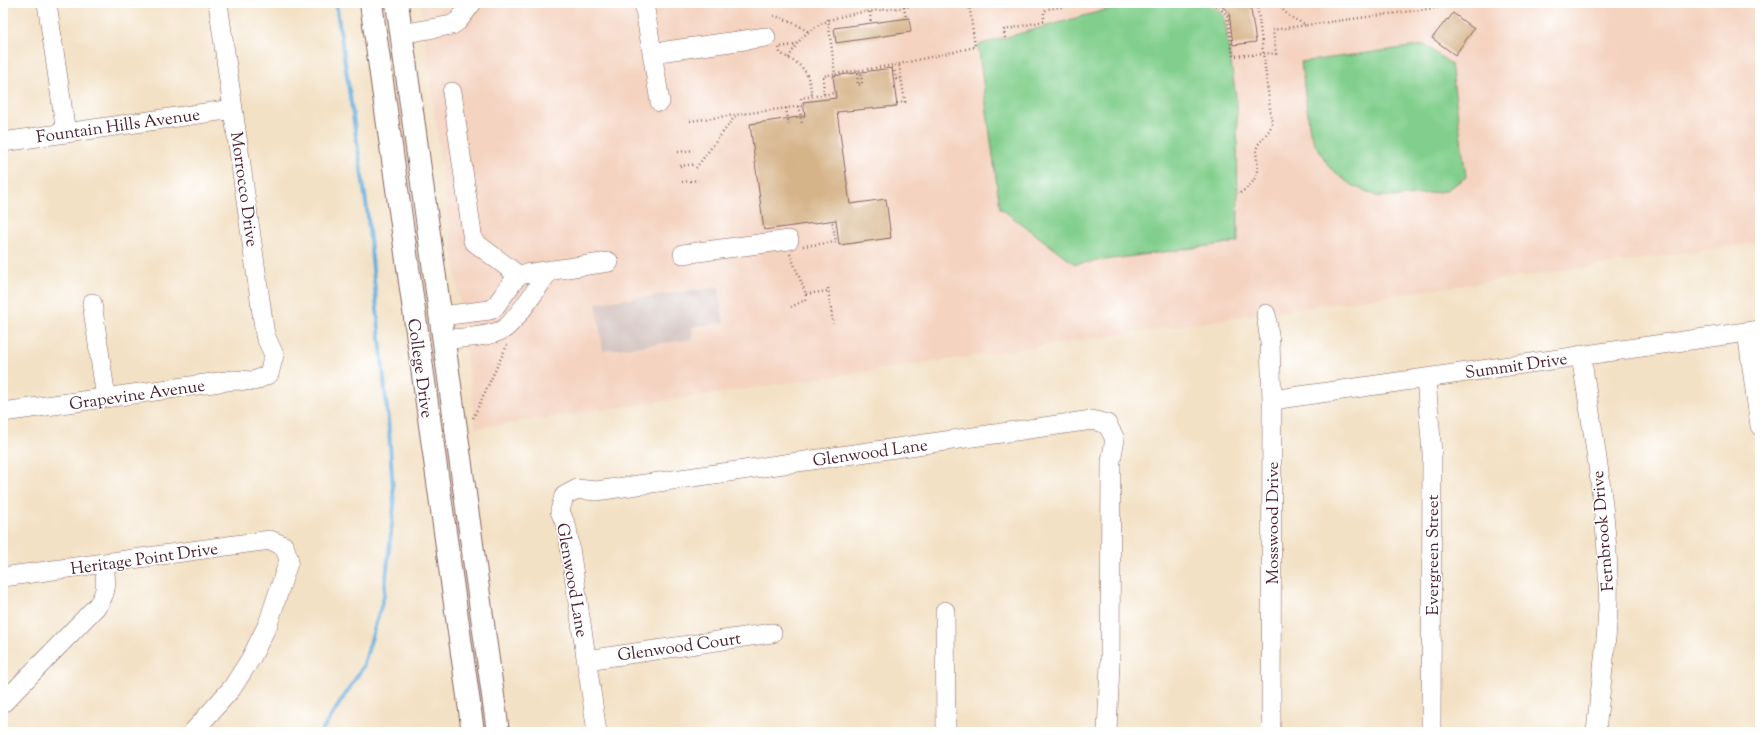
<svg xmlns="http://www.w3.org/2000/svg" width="1763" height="735" font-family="'Sorts Mill Goudy',serif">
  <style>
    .built { fill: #f4d3c0 }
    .industrial { fill: #d0c0bc }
    .green { fill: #82cf8d; stroke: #66775c }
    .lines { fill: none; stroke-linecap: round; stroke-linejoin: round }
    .stream { stroke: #67afde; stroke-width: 4 }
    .building { fill: #d6b489 }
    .minor-casing { stroke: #856361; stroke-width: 20 }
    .major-casing { stroke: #856361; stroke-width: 24 }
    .path { stroke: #856361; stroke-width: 2.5; stroke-dasharray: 1 3; stroke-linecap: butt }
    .minor { stroke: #fff; stroke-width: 19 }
    .major { stroke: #fff; stroke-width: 22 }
    .labels { text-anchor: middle; stroke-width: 3; stroke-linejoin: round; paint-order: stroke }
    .street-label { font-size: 17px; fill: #4a1f2b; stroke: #fff }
  </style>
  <rect width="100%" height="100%" fill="#fff"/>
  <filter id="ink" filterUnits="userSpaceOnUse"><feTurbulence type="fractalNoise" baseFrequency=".025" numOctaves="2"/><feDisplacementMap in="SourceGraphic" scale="8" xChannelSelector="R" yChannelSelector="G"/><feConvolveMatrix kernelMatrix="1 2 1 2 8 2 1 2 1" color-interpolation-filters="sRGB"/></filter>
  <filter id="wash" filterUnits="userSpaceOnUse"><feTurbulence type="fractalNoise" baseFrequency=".012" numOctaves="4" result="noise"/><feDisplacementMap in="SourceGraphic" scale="16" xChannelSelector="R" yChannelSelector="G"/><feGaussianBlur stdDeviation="0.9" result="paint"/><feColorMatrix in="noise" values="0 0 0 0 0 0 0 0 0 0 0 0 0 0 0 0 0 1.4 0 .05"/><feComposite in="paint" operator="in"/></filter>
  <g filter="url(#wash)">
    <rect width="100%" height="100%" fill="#f3e1c5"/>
    <!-- built -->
    <path class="built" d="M420,3H1760V242L476,428Z"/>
    <!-- industrial -->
    <path class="industrial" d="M719,287L724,323L692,327L693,339L603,351L596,303Z"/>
    <!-- green -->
    <path class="green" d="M1152,3H1208L1224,15L1237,105L1238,242L1075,264L1000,208L978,45L1109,9Z
      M1425,45L1451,64L1466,177L1445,191L1398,197L1377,196L1351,185L1330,168L1315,144L1310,132L1301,62Z"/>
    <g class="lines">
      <!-- stream -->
      <path class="stream" d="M321,732L363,667L384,596L394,506L389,430L367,209L336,3"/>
    </g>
    <g id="blocks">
      <!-- building -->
      <path class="building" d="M1217,3H1250L1256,42L1233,45L1229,12Z
        M1453,13L1474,29L1455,55L1432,38L1447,19L1448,20Z
        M909,18L911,32L836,43L834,28Z
        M892,68L897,106L837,112L850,204L886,199L891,238L839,245L836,220L764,230L750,124L805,116L803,102L836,98L833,76Z"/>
    </g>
  </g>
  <g filter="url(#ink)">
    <use href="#blocks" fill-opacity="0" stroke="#856361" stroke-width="1"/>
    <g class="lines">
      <defs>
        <path id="minor" d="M47,3L66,133
          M644,3L660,102
          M401,34L452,25L458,21L472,3
          M652,53L766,37
          M452,92L473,241L518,275
          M3,142L233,109
          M683,254L789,240
          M92,303L106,398
          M1266,314L1270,342L1272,400L1271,732
          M441,316L490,310L494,308L518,275L609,262
          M1747,332L1760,426
          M444,340C462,337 485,338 502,330C514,325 540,283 550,270
          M1581,355C1592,428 1606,501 1608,575C1610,627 1601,680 1596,732
          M1426,379L1432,453L1431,732
          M1272,400L1760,330
          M3,412L234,380L254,381L269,374L274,355L265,335L218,3
          M3,577L270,540L284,546L289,560L268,624L251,658L232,688L193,732
          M945,611L946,732
          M587,660L772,633
          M3,703L98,605C108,590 106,582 104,564
          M597,732L567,528L560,511L564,496L577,489L596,491L1092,420L1107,424L1115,439L1111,461L1110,665L1107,732"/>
        <path id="major" d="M371,3L473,732
          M397,3L498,732"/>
      </defs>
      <!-- minor casing -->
      <use href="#minor" class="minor-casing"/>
      <!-- major casing -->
      <use href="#major" class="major-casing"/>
      <!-- path -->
      <path class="path" d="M1212,3L1227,14L1233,56L1263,54L1265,53L1276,54L1273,30L1307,25
        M1279,3C1284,15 1295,20 1307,25L1472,3
        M904,7L906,18
        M870,12L871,23
        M774,16C780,17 805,27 808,32
        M828,19L835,74L895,65L975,47L969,3
        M1005,38L1004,30L1044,21V12L1047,9L1092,3
        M794,45L779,47L780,53C803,67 808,67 812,96
        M789,58C809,11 863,13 907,7L914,3
        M892,69H894L896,79L901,78
        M857,70L858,85L862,84L861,74H863
        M824,94L823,76L835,74
        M897,103L905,102L899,64
        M799,106L802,124
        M786,108L789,125
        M690,121L802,106L801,98L835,93
        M678,152L694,150
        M680,166L696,164
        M696,168L736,115
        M682,182L698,180
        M1240,193C1253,185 1259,176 1257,160C1257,156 1255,151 1257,147C1261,138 1269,134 1272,124L1257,3
        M803,246L836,242L832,220
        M790,254L806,294L805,300L791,307
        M828,288L833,324
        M806,294L828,291
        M473,418L507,345"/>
      <!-- minor -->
      <use href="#minor" class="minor"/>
      <!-- major -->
      <use href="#major" class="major"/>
    </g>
  </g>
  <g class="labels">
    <!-- street labels -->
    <g class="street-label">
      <text transform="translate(118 125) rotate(-8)" y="6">Fountain Hills Avenue</text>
      <text transform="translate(245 189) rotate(82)" y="6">Morrocco Drive</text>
      <text transform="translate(1516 365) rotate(-8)" y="6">Summit Drive</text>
      <text transform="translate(421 368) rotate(82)" y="6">College Drive</text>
      <text transform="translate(137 394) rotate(-8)" y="6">Grapevine Avenue</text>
      <text transform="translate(870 452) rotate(-8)" y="6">Glenwood Lane</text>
      <text transform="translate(1272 523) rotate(-90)" y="6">Mosswood Drive</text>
      <text transform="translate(1602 531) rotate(-95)" y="6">Fernbrook Drive</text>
      <text transform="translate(1432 555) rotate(-90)" y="6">Evergreen Street</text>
      <text transform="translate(144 558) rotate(-8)" y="6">Heritage Point Drive</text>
      <text transform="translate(573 580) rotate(80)" y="6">Glenwood Lane</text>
      <text transform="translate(679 646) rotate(-8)" y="6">Glenwood Court</text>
    </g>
  </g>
  <!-- margin -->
  <rect width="1763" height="735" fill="none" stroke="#fff" stroke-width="16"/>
</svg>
